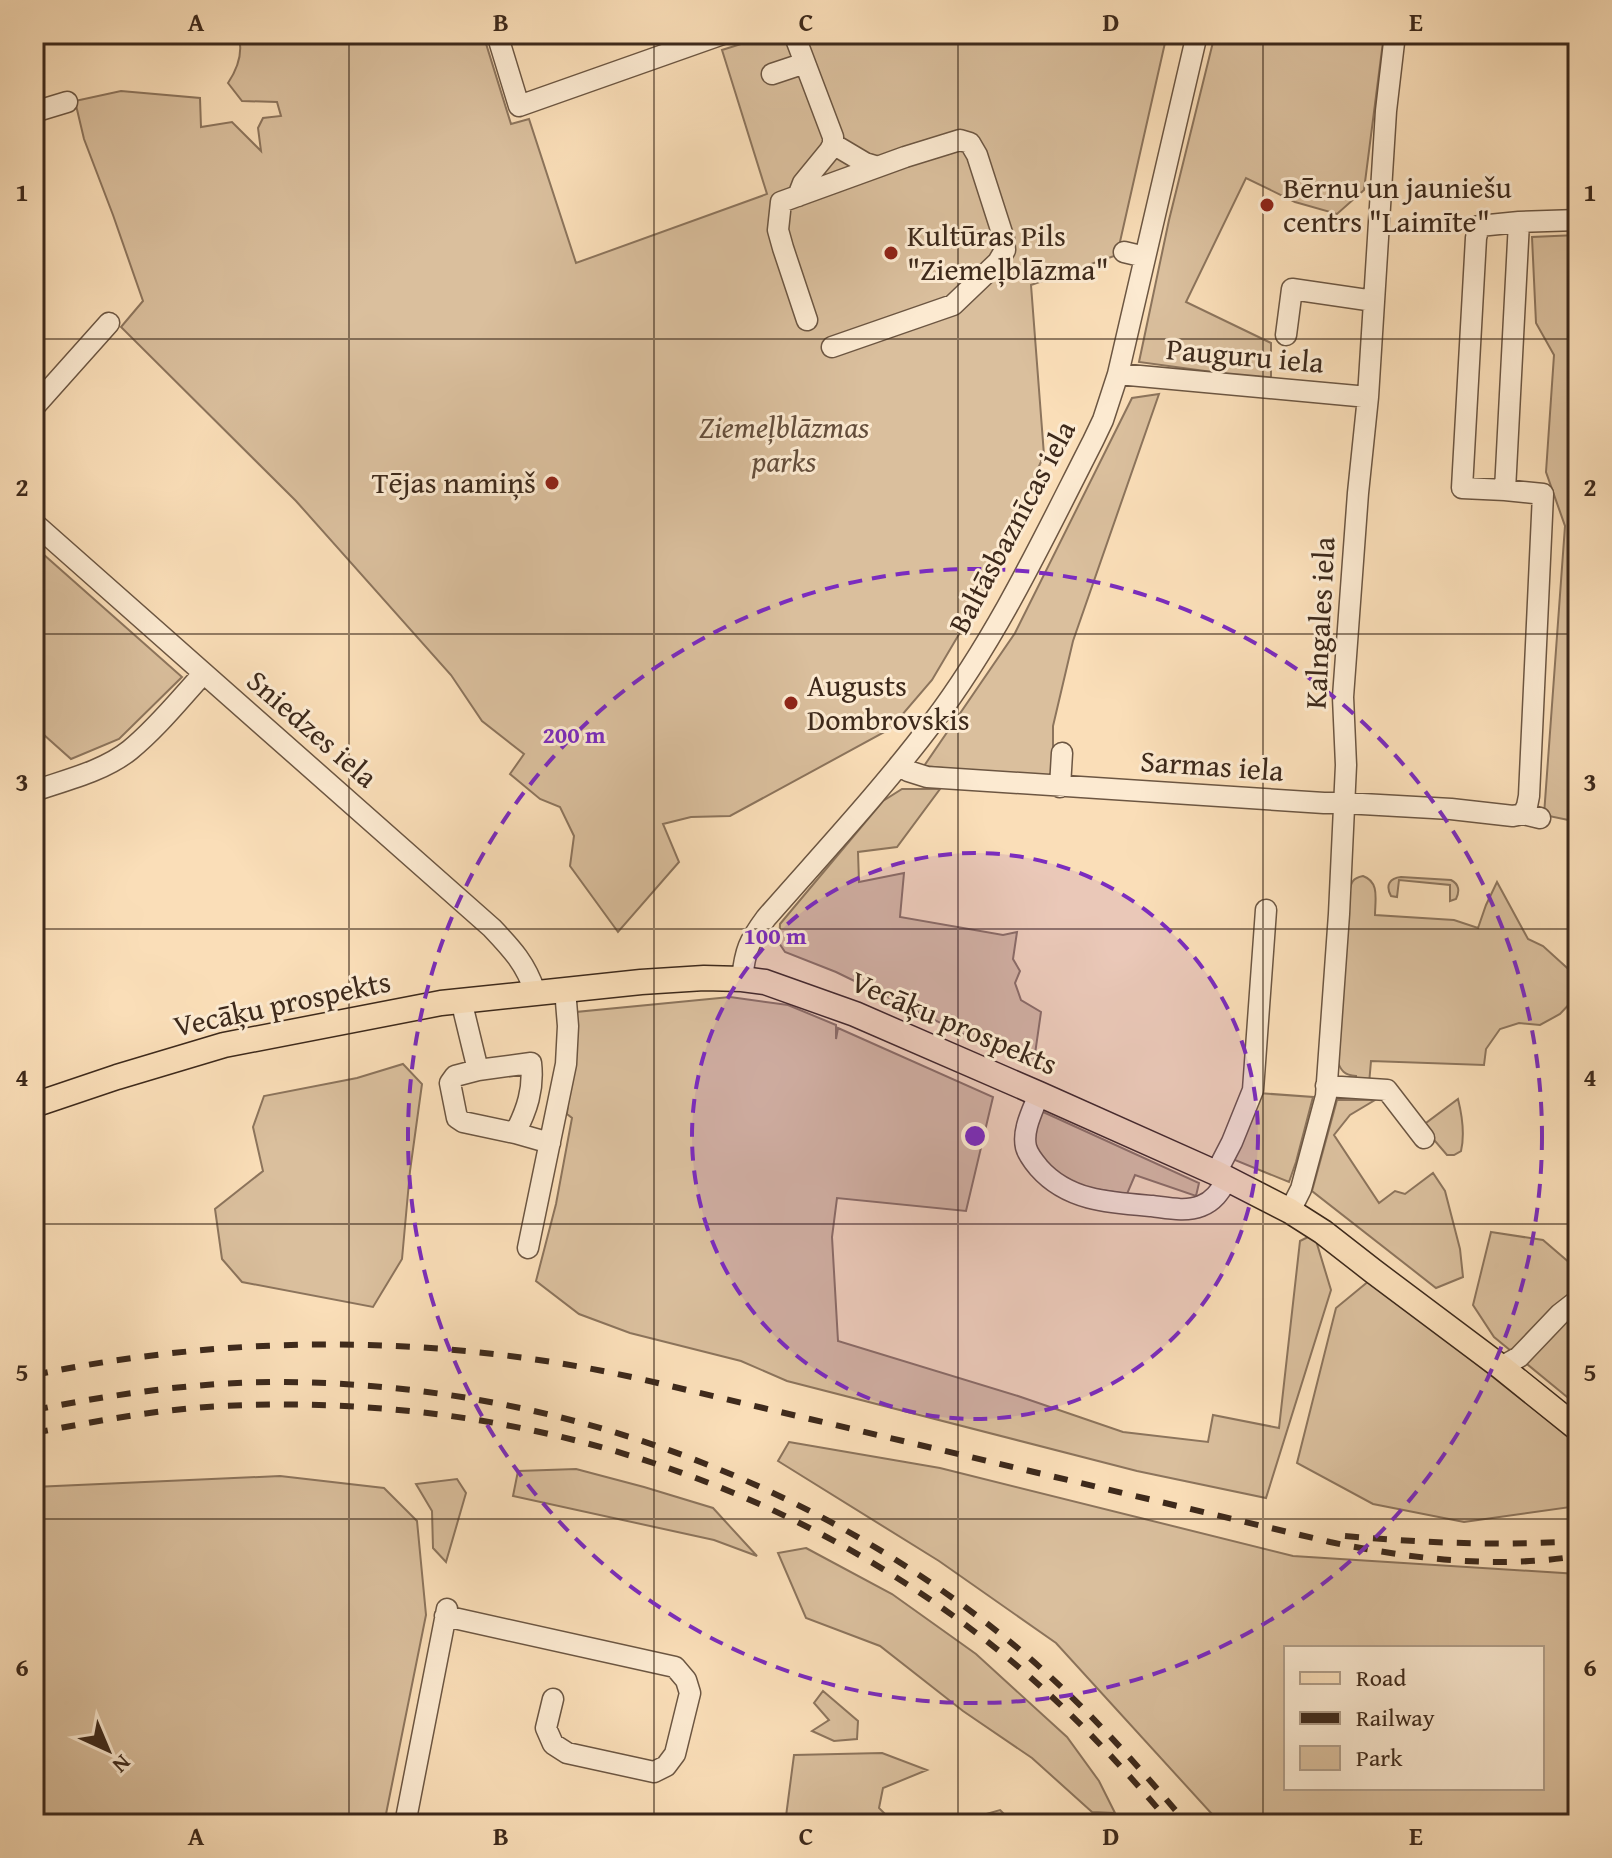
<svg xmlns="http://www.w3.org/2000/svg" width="1612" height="1858" font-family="'Gentium Book Plus',serif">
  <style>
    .green { fill: #dabf9d; stroke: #8c745c; stroke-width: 2; fill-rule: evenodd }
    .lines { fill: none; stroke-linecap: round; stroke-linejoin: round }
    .minor-casing { stroke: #6c5642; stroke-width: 23 }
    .major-casing { stroke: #3d291b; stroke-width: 27 }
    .minor { stroke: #fcead1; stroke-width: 20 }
    .major { stroke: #fadeb8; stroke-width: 24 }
    .rail { stroke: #3d291b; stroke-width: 6; stroke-dasharray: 14 14; stroke-linecap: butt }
    .grid { fill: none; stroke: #3d291b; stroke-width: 2; stroke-opacity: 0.55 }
    .ring { fill: none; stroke: #7b2cbf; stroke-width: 4; stroke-dasharray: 14 10 }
    .poi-dot { fill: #8f2418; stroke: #fcead1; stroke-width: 3 }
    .labels { text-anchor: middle; stroke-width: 6; stroke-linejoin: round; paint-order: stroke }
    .poi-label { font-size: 30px; fill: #3d291b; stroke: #fcead1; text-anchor: start }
    .street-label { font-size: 30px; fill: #3d291b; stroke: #fcead1 }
    .park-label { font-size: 30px; font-style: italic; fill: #644e3c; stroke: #fcead1 }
    .centre { fill: #7b2cbf; stroke: #fcead1; stroke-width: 4 }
    .ring-label { font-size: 24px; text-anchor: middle; font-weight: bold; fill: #7b2cbf; stroke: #fcead1; stroke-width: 6; stroke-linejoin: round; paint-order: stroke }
    .neatline { fill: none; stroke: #3d291b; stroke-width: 3 }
    .grid-label { font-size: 26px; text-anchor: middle; font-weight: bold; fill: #3d291b }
  </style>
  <rect width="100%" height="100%" fill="#fadeb8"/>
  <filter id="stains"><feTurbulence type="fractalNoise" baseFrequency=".0025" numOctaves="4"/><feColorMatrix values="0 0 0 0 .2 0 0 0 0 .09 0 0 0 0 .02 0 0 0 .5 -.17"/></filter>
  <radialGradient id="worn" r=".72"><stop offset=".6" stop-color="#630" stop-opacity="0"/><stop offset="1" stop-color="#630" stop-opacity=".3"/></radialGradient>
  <!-- green -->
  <path class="green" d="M238,34H483L511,124L529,119L576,263L767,194L722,50L773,34H1167L1117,255L1031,285L1044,455L981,597L932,680L890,729L730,816L691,817L663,824L679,862L618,932L570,866L574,836L560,807L540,799L510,774L524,754L482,721L451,675L296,501L121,327L143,301L113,215L84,139L75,101L121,91L200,98L201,127L232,122L261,151L258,128L263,118L281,116L277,102L242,101L228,83C238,68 244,52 238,34Z
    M1215,34H1384L1364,190L1337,214L1295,202L1246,178L1186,302L1271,343V380L1139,362L1169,220Z
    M1577,235L1578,237V822L1544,815L1565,526L1546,472L1554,355L1536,323L1532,237Z
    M1159,394L1073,641L1053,726V779L924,766L1015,633L1132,398Z
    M34,546L182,677L119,739L71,759L34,726Z
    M902,789H940L897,847L858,852L859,882L904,873L900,917L1003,935L1017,932L1013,959L1020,971L1015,983L1021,1000L1041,1012L1033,1068L836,972L785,952L779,943L780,924L883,801Z
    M1363,876C1380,882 1375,900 1375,915L1454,920L1478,928L1486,905L1497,882L1528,939L1543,946L1576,976L1575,998L1560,1014L1540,1025L1519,1023L1500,1029L1486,1049L1484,1065L1371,1061L1369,1084L1356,1082V1076C1344,1075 1341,1071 1337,1060L1349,893C1351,883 1352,878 1363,876Z
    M1401,877L1451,880C1459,884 1460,891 1456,899L1450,901V885L1399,880L1397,897L1391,896C1385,885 1390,878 1401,877Z
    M730,997L788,1005L836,1025V1039L838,1028L993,1097L966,1211L837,1198L832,1237L838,1341L1018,1396L1123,1432L1208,1442L1213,1415L1279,1428L1300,1241L1314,1234L1331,1290L1266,1498L1137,1471L787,1381L741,1361L630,1333L579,1314L536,1281L556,1204L572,1118L567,1114L576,1012Z
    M403,1064L422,1084L410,1171L402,1259L373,1307L242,1282L222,1259L215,1209L263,1171L253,1127L264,1096L357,1078Z
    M1258,1093L1313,1097L1296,1162L1289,1182L1230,1158Z
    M1458,1099C1462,1115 1465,1134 1461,1151L1454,1155H1447L1422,1126Z
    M1337,1100H1375L1350,1115L1334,1135L1379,1203L1395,1191L1405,1194L1433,1173L1445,1191L1460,1249L1463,1277L1436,1288L1312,1191Z
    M1041,1111L1199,1183L1196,1196L1135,1175L1127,1194L1069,1185L1043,1161L1031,1137Z
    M1491,1232L1543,1240L1578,1270V1406L1494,1337L1473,1305Z
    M1370,1280L1578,1444V1506L1464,1522L1373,1504L1297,1463L1336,1308Z
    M789,1442L940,1468L1293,1556L1578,1574V1824H1221L1056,1643L939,1561L778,1461ZM1542,1648V1788H1286V1648Z
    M576,1469L644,1487L713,1508L757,1556L714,1540L513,1496L518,1471Z
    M280,1476L384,1488L417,1521L426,1615L384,1824H34V1487Z
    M457,1479L466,1493L446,1562L433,1548L432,1511L416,1484Z
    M806,1548L892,1594L976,1654L1067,1737L1099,1781L1115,1813L1092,1812L1032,1758L963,1711L880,1646L806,1618L778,1553Z
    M823,1691L858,1721L857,1739L834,1741L812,1731L829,1720L814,1703Z
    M882,1753L927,1770L883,1788L879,1808L895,1824H785L794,1755Z
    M1000,1810L1014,1824H958V1822Z"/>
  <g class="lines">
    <defs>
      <path id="minor" d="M497,34L519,106L723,34
        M794,34L833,137V144L830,150L803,183L798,196
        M772,74L805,63
        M34,112L67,102
        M833,144L865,163L875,166
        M1124,252L1145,257
        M807,320L783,248L778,230L781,202L905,157L960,140L970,143L977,155L1004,239L1005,250L998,262L953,305L832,347
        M1286,335L1292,289L1374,301
        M1118,374L1368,397
        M34,407L109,323
        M1505,490L1462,488L1476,238L1479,226L1519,222
        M34,523L492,928C512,949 526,964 535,992
        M899,765L908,771L927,777L1324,803H1344L1451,809L1513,816L1523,814L1540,818
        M1060,787L1062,753
        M34,791C66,780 104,771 130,750C157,728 180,699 203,674
        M1523,814L1527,806L1529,796L1543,494L1505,490L1519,222L1578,220
        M742,979C745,950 749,941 766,918C822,854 881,791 933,722C998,636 1044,537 1093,441L1103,420L1118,374L1197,34
        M461,1000L478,1070L455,1076L450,1083L457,1118L463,1122L515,1133
        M478,1070L531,1063C534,1089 527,1110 515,1133L550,1143
        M1326,1086L1387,1090L1424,1138
        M1039,1094C1033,1110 1022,1130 1026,1147C1028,1155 1034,1162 1039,1168C1068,1201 1111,1203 1152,1206C1168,1208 1186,1212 1201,1206C1214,1201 1220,1191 1227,1180
        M1216,1173L1232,1142L1253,1090L1266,910
        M1290,1211L1301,1189L1326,1096L1339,914L1346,765L1343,697L1358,493L1368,397L1386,111L1395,34
        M528,1248L566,1064L568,1026L565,989
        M1501,1367L1519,1357L1560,1314L1578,1300
        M445,1616L675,1667L686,1680L690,1693L675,1754L666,1766L654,1772L567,1753L553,1744L546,1728L553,1699
        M405,1824L447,1609"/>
      <path id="major" d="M34,1105L117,1077L224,1045L441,1003L641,982L704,978L742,979L765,982L855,1014L1039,1094L1216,1173L1290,1211L1323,1232L1373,1271L1501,1367L1578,1429"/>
    </defs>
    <!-- minor casing -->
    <use href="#minor" class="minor-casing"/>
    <!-- major casing -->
    <use href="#major" class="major-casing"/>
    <!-- minor -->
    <use href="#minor" class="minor"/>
    <!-- major -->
    <use href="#major" class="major"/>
    <!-- rail -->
    <path class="rail" d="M34,1375C236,1333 444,1334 645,1380L1330,1542C1412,1559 1495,1569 1578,1556
      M34,1410C115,1394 196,1382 279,1382C551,1383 818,1479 1026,1655C1085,1706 1137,1764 1187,1824
      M34,1433C97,1421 159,1409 223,1406C512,1392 793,1478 1015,1664C1072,1712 1123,1767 1171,1824
      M1345,1536C1423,1543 1500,1546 1578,1541"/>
  </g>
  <!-- grid -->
  <path class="grid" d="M349,34V1824M654,34V1824M958,34V1824M1263,34V1824M34,339H1578M34,634H1578M34,929H1578M34,1224H1578M34,1519H1578"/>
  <!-- distance rings -->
  <circle cx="975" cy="1136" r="283" fill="#7b2cbf" fill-opacity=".12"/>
  <g class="ring">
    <circle cx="975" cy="1136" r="283"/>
    <circle cx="975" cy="1136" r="567"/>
  </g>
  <!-- markers -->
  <g class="poi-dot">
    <circle cx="1267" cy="205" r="8"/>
    <circle cx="891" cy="253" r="8"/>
    <circle cx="552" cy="483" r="8"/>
    <circle cx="791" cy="703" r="8"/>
  </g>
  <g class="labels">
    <!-- poi labels -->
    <g class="poi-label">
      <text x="1283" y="198">Bērnu un jauniešu<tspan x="1283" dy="34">centrs "Laimīte"</tspan></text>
      <text x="907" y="246">Kultūras Pils<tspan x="907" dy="34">"Ziemeļblāzma"</tspan></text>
      <text x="536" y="493" text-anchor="end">Tējas namiņš</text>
      <text x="807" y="696">Augusts<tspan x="807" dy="34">Dombrovskis</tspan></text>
    </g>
    <!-- street labels -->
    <g class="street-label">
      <text transform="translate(1245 356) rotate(5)" y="10">Pauguru iela</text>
      <text transform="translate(1012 527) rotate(-62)" y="10">Baltāsbaznīcas iela</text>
      <text transform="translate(1320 623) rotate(-87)" y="10">Kalngales iela</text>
      <text transform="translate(312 729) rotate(41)" y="10">Sniedzes iela</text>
      <text transform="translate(1212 766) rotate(4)" y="10">Sarmas iela</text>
      <text transform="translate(282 1004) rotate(-12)" y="10">Vecāķu prospekts</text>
      <text transform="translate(954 1023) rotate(23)" y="10">Vecāķu prospekts</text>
    </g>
    <!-- park labels -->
    <g class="park-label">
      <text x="784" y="438">Ziemeļblāzmas<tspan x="784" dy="34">parks</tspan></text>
    </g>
  </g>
  <circle cx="975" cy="1136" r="12" class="centre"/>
  <g class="ring-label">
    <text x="574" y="743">200 m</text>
    <text x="775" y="944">100 m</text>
  </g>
  <!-- margin -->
  <rect width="1612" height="1858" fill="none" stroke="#fadeb8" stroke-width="88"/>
  <!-- legend -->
  <rect x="1284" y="1646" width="260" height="144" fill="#fcead1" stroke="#b09d88" stroke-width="2"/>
  <rect x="1300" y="1672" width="40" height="12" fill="#fadeb8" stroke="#b09d88" stroke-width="2"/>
  <text x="1356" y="1686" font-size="24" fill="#3d291b">Road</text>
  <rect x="1300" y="1712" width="40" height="12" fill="#3d291b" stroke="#b09d88" stroke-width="2"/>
  <text x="1356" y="1726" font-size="24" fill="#3d291b">Railway</text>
  <rect x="1300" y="1746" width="40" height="24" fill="#dabf9d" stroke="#b09d88" stroke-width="2"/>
  <text x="1356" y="1766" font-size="24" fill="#3d291b">Park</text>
  <!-- north arrow -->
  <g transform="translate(108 1750) rotate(136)" stroke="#fcead1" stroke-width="6" paint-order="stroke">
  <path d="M0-6L14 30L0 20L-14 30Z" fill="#3d291b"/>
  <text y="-12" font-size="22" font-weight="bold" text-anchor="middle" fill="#3d291b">N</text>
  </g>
  <rect x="44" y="44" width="1524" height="1770" class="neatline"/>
  <g class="grid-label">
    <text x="196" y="31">A</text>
    <text x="501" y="31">B</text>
    <text x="806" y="31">C</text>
    <text x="1111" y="31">D</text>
    <text x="1416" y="31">E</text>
    <text x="22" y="201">1</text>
    <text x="1590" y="201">1</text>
    <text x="22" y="496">2</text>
    <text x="1590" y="496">2</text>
    <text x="22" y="791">3</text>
    <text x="1590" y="791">3</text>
    <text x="22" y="1086">4</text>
    <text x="1590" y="1086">4</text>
    <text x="22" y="1381">5</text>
    <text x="1590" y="1381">5</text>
    <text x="22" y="1676">6</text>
    <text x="1590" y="1676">6</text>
    <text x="196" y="1845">A</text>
    <text x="501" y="1845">B</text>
    <text x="806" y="1845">C</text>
    <text x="1111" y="1845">D</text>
    <text x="1416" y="1845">E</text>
  </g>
  <rect width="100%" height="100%" filter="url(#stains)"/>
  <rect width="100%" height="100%" fill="url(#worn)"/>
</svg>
